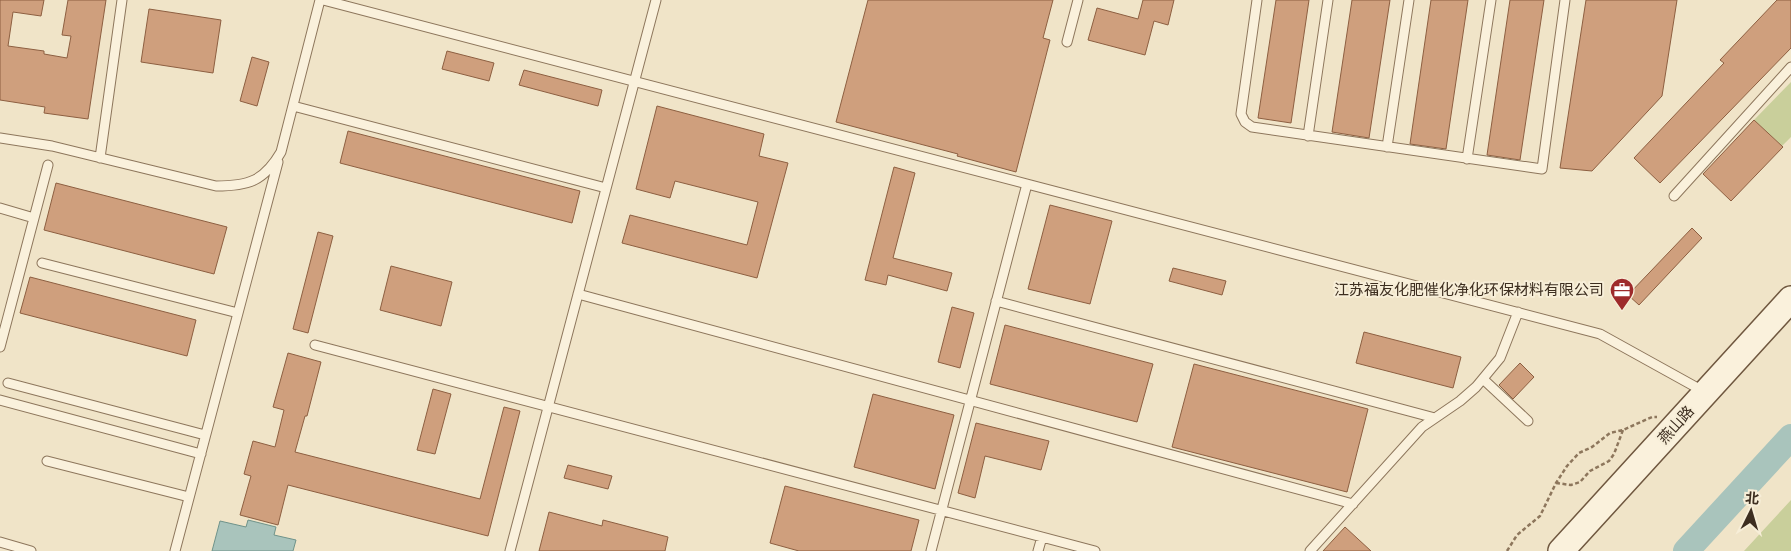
<svg xmlns="http://www.w3.org/2000/svg" width="1791" height="551" font-family="'Source Serif 4','Noto Sans SC',serif">
  <style>
    .green { fill: #c9cf9b }
    .water { fill: #a9c4bc; stroke: #6f938a }
    .lines { fill: none; stroke-linecap: round; stroke-linejoin: round }
    .river { stroke: #a9c4bc; stroke-width: 26 }
    .building { fill: #cf9f7d; stroke: #8d5f41 }
    .lane-casing { stroke: #8d765c; stroke-width: 11 }
    .secondary-casing { stroke: #6f573f; stroke-width: 28 }
    .path { stroke: #8d765c; stroke-width: 2.5; stroke-dasharray: 4 2.5; stroke-linecap: butt }
    .lane { stroke: #faf1dc; stroke-width: 9 }
    .secondary { stroke: #faf1dc; stroke-width: 25 }
    .labels { text-anchor: middle; stroke-width: 4; stroke-linejoin: round; paint-order: stroke }
    .poi-label { font-size: 15px; fill: #3d2e20; stroke: #f7eed8; text-anchor: end }
    .street-label { font-size: 15px; fill: #3d2e20; stroke: #f7eed8 }
  </style>
  <rect width="100%" height="100%" fill="#f0e4c8"/>
  <!-- green -->
  <path class="green" d="M1791,82V137L1782,146L1754,120Z
    M1791,500V551H1744Z"/>
  <!-- water -->
  <path class="water" d="M248,520L276,527L274,535L296,540L293,551H212L220,521L246,527Z"/>
  <g class="lines">
    <!-- river -->
    <path class="river" d="M1686,551L1791,437"/>
  </g>
  <!-- building -->
  <path class="building" d="M0,0H44L41,16L13,12L8,46L44,51V54L67,58L71,36L62,35L68,0H106L88,119L44,113L45,107L0,100Z
    M868,0H1053L1043,38L1050,40L1016,172L957,156L958,154L836,122Z
    M1143,0H1174L1168,25L1154,21L1145,55L1088,40L1097,8L1138,19Z
    M1276,0H1309L1291,123L1258,118Z
    M1352,0H1390L1369,138L1332,132Z
    M1431,0H1468L1446,149L1410,144Z
    M1510,0H1544L1520,160L1487,155Z
    M1586,0H1677L1662,96L1592,171L1560,168Z
    M1777,0H1791V48L1660,183L1634,158L1724,63L1720,60Z
    M149,9L221,20L213,73L141,62Z
    M447,51L494,63L489,81L442,69Z
    M252,57L269,62L257,106L240,101Z
    M524,70L602,90L598,106L519,85Z
    M657,106L764,134L759,156L788,163L757,278L622,243L630,215L747,245L758,202L675,181L670,198L636,189Z
    M1754,120L1783,147L1731,201L1703,174Z
    M348,131L580,191L572,223L340,163Z
    M894,167L915,173L893,258L952,273L947,291L888,275L886,285L865,280Z
    M56,183L227,227L214,274L44,230Z
    M1050,205L1112,221L1090,304L1028,289Z
    M1692,228L1702,238L1639,305L1628,295Z
    M318,232L333,236L308,333L293,329Z
    M391,266L452,282L441,326L380,310Z
    M1173,268L1226,281L1222,295L1169,281Z
    M30,277L196,320L187,356L20,313Z
    M952,307L974,313L960,368L938,362Z
    M1005,325L1153,364L1137,422L990,384Z
    M1364,332L1461,357L1453,388L1356,363Z
    M288,353L321,362L307,416H305L295,452L480,499L504,407L520,411L488,536L288,485L278,525L240,515L251,476L244,474L253,441L275,447L284,410L273,407Z
    M1520,363L1534,377L1513,399L1499,385Z
    M1194,364L1368,409L1347,492L1172,447Z
    M433,389L451,394L435,454L417,450Z
    M873,394L954,415L935,489L854,467Z
    M976,423L1049,441L1041,470L985,456L975,498L958,493Z
    M568,465L612,476L608,489L564,478Z
    M785,486L919,520L911,551H799L770,543Z
    M549,512L602,526L603,520L668,537L665,551H539Z
    M1345,527L1371,551H1323Z"/>
  <g class="lines">
    <defs>
      <path id="lane" d="M323,0L1027,184
        M1257,0L1241,114L1245,122L1252,127L1542,169L1565,0
        M1067,42L1078,0
        M293,106L606,188
        M1308,136L1328,0
        M0,138L52,146L216,186C249,186 264,181 281,152L320,0
        M1387,147L1409,0
        M100,158L122,0
        M1467,159L1491,0
        M1674,196L1791,67
        M0,208L34,218
        M42,263L238,313
        M578,294L1353,504
        M996,301L1435,418
        M315,345L1095,551
        M0,347L48,165
        M1483,379L1528,421
        M8,383L205,435
        M0,400L201,454
        M47,461L189,497
        M0,542L31,551
        M175,551L278,162
        M510,551L656,0
        M931,551L1027,184L1600,334L1703,391
        M1038,551L1042,537
        M1310,551L1422,427L1460,401L1476,387L1500,358L1518,312"/>
      <path id="secondary" d="M1561,551L1791,299"/>
    </defs>
    <!-- lane casing -->
    <use href="#lane" class="lane-casing"/>
    <!-- secondary casing -->
    <use href="#secondary" class="secondary-casing"/>
    <!-- path -->
    <path class="path" d="M1556,483L1571,485L1580,482L1590,471L1609,461L1614,454L1623,430
      M1507,551L1517,535L1540,516L1556,483L1567,466L1579,453L1592,447L1610,433L1623,430L1652,417H1657"/>
    <!-- lane -->
    <use href="#lane" class="lane"/>
    <!-- secondary -->
    <use href="#secondary" class="secondary"/>
  </g>
  <!-- icons -->
  <defs>
    <symbol id="office-pin" viewBox="-11 -11 22 30"><path d="M0 17L-7.5 6A9.5 9.5 0 1 1 7.5 6Z" fill="#9e2a2b" stroke="#f7eed8"/><path d="M-6-3h4V-5.5h4V-3h4V5H-6ZM-1-4.5V-3h2v-1.5ZM-6 0V1H6V0Z" fill="#fff"/></symbol>
  </defs>
  <g fill-rule="evenodd">
    <use href="#office-pin" x="1608" y="276" width="28" height="38"/>
  </g>
  <g class="labels">
    <!-- poi labels -->
    <g class="poi-label">
      <text x="1604" y="295">江苏福友化肥催化净化环保材料有限公司</text>
    </g>
    <!-- street labels -->
    <g class="street-label">
      <text transform="translate(1676 425) rotate(-48)" y="5">燕山路</text>
    </g>
  </g>
  <!-- north arrow -->
  <g transform="translate(1751 511) rotate(5)" stroke="#f7eed8" stroke-width="4" paint-order="stroke">
  <path d="M0-4L9 19L0 12L-9 19Z" fill="#3d2e20"/>
  <text y="-8" font-size="14" font-weight="bold" text-anchor="middle" fill="#3d2e20">北</text>
  </g>
</svg>
